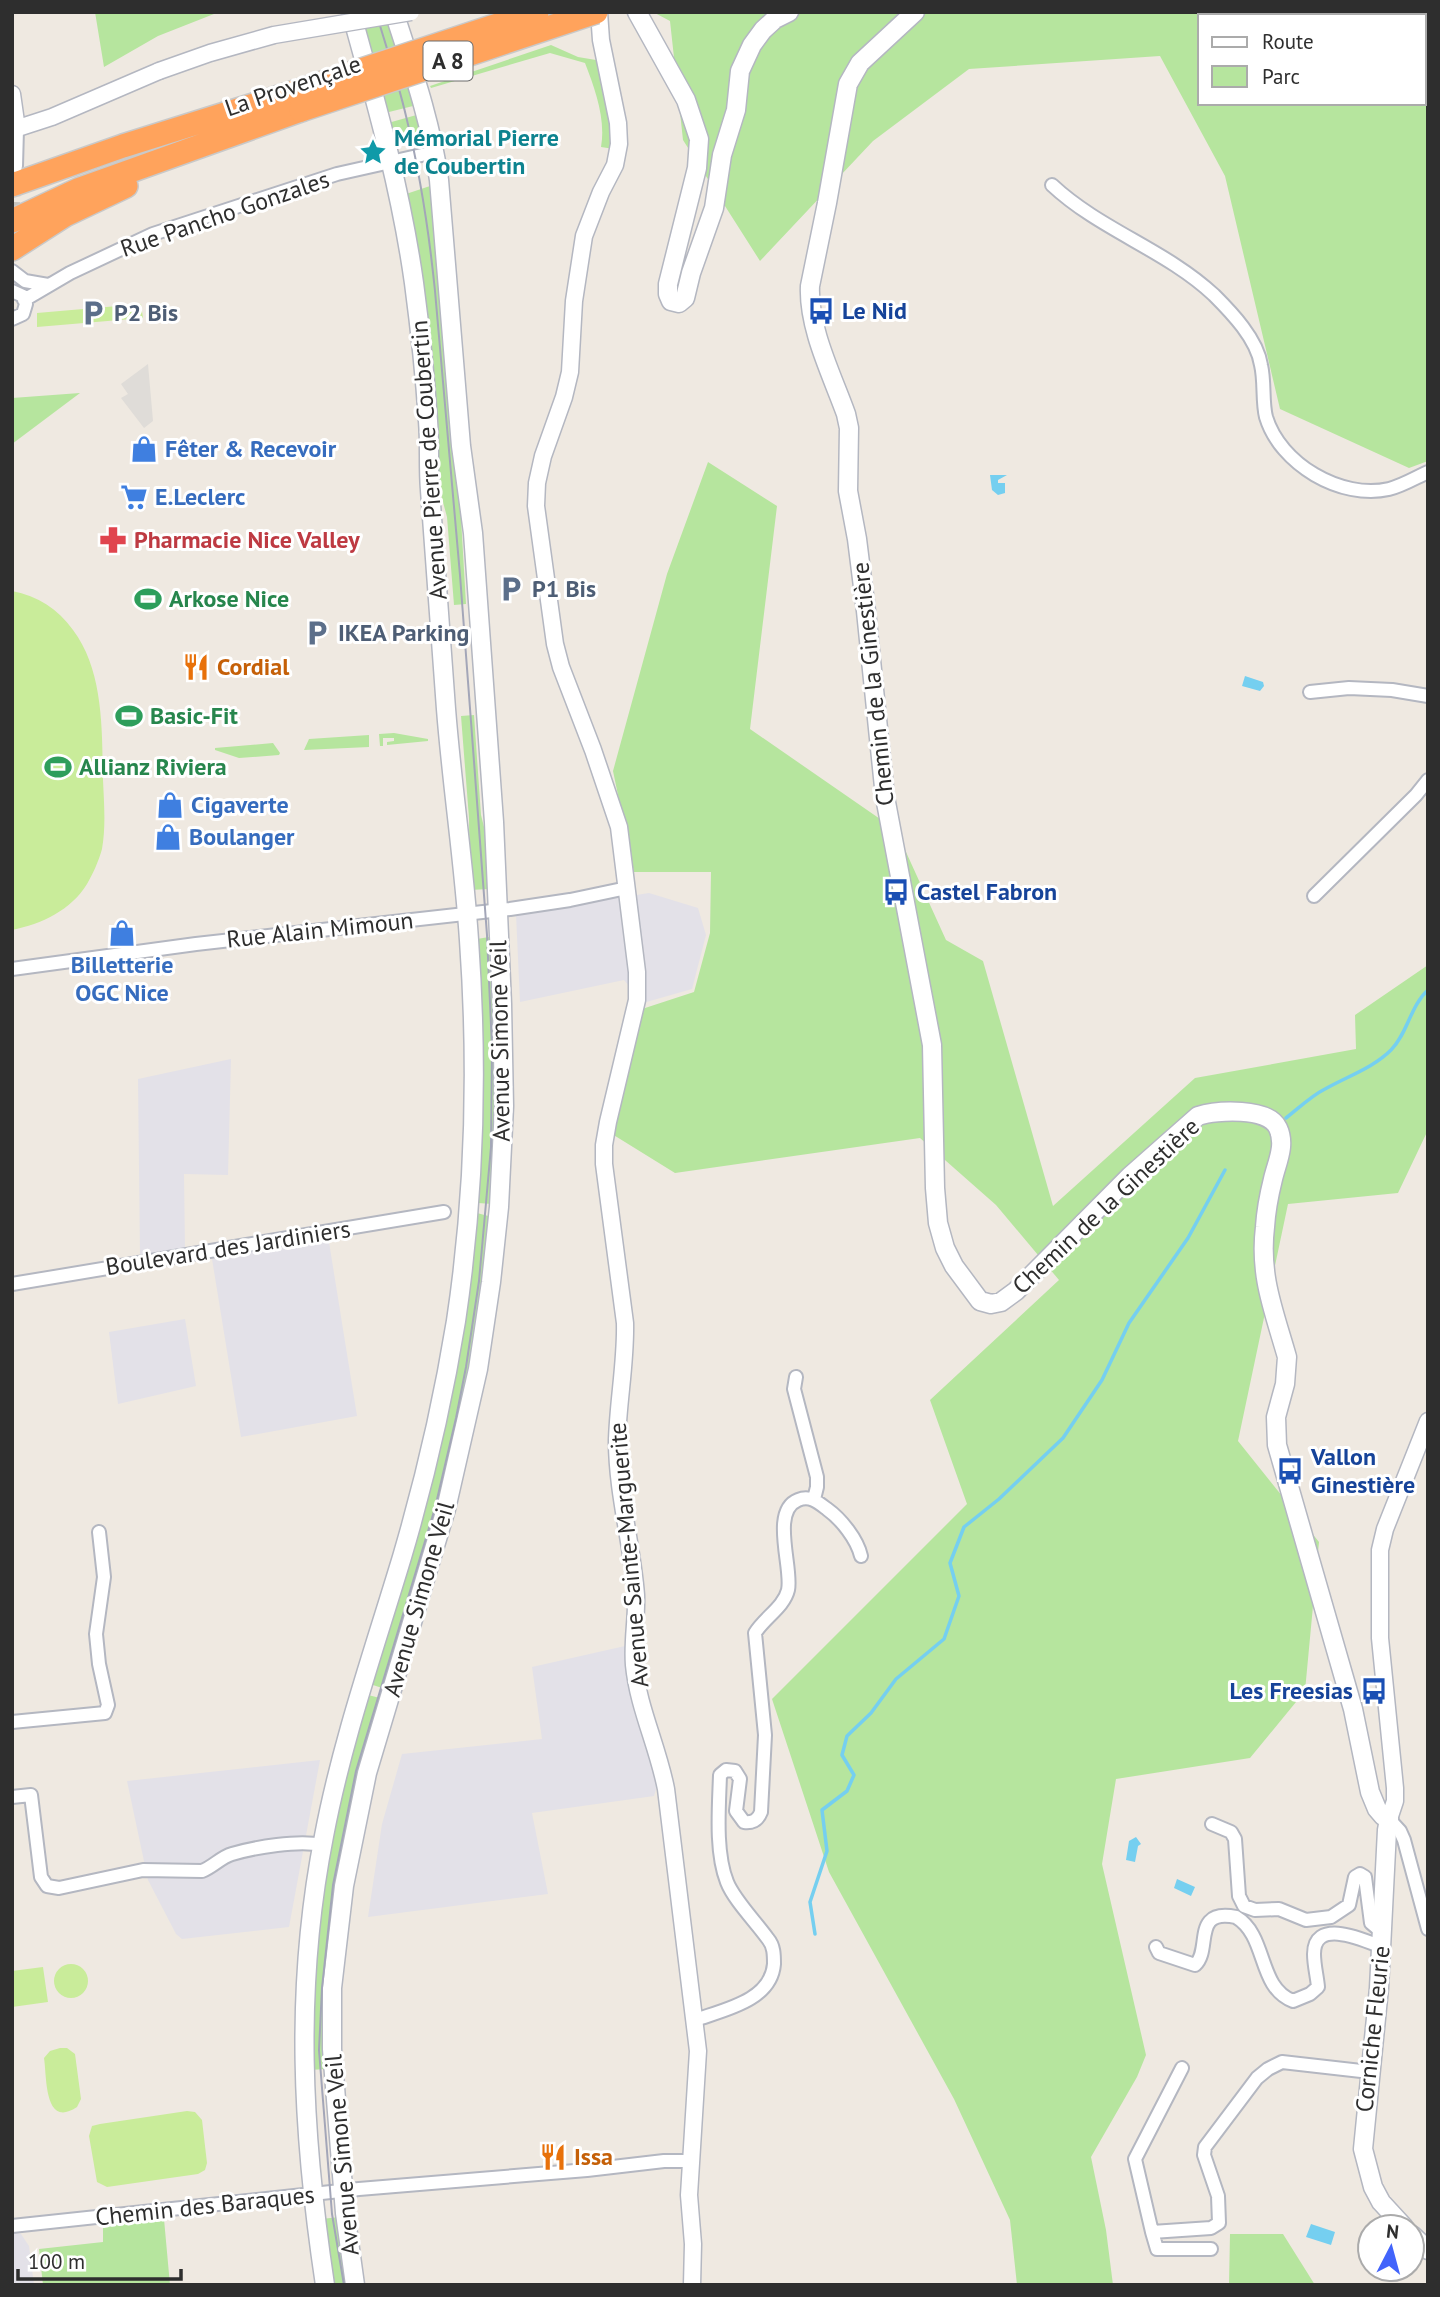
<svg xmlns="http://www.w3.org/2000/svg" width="1440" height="2297" font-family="'PT Sans',sans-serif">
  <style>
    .industrial { fill: #e3e1e8 }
    .green { fill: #b6e59e; fill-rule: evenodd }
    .pitch { fill: #c9ec9a }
    .plaza { fill: #dfdcd8 }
    .water { fill: #75cff0 }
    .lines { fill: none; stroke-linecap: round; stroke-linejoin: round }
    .stream { stroke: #75cff0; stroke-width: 3.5 }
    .minor-tunnel { stroke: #c8c4bd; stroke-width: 12; stroke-dasharray: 12 6; stroke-linecap: butt }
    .minor-casing { stroke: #b4b7c1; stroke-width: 16 }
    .tertiary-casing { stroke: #b4b7c1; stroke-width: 19 }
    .secondary-casing { stroke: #b4b7c1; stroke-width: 21 }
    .motorway-casing { stroke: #c9c9c9; stroke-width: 26 }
    .minor { stroke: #fff; stroke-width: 12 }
    .tertiary { stroke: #fff; stroke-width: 16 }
    .secondary { stroke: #fff; stroke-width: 18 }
    .motorway { stroke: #ffa35c; stroke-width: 23 }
    .tram { stroke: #a3a6b8; stroke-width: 2 }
    .tertiary-bridge-casing { stroke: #b4b7c1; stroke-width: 19; stroke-linecap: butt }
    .motorway-bridge-casing { stroke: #c9c9c9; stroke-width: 26; stroke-linecap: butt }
    .tertiary-bridge { stroke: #fff; stroke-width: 16 }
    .motorway-bridge { stroke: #ffa35c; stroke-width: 23 }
    .labels { text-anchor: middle; stroke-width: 6; stroke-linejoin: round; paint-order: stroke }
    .shield { fill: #fff; stroke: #6d6d6d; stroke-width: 2 }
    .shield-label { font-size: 23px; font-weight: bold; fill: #2e2e2e }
    .street-label { font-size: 24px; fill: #2e2e2e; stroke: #fff }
    .culture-label { font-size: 24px; font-weight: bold; fill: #0d838f; stroke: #fff; text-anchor: start }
    .transit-label { font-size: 24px; font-weight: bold; fill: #164399; stroke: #fff; text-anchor: start }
    .service-label { font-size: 24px; font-weight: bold; fill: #4e5e75; stroke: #fff; text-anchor: start }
    .shop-label { font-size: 24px; font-weight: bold; fill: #366cbe; stroke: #fff; text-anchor: start }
    .health-label { font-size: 24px; font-weight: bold; fill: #be3a42; stroke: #fff; text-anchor: start }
    .leisure-label { font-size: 24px; font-weight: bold; fill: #27864d; stroke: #fff; text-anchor: start }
    .food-label { font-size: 24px; font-weight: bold; fill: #c56008; stroke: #fff; text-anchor: start }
  </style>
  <rect width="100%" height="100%" fill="#efe9e1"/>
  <!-- industrial -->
  <path class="industrial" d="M649,893L698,908L706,935L692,989L643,1003L624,980L520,1002L516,914Z
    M231,1059L228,1175L184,1174L185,1250L140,1256L138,1079Z
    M328,1236L357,1416L241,1437L212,1259Z
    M185,1319L196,1386L118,1404L109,1332Z
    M625,1646L659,1779L654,1796L532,1813L548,1894L368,1917L382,1824L402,1754L542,1739L532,1667Z
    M320,1760L289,1927L182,1939L176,1934L148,1880L127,1781Z
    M12,2232L21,2234L29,2246L34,2285H12Z"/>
  <!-- green -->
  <path class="green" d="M95,12H219L158,36L104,67Z
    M653,12H1428V461L1409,468L1280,409L1225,176L1160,56L969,69L873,141L760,261L683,140L670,21ZM1200,16H1424V103H1200Z
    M389,18L411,86L410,93L413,106L385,113L360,24Z
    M551,45L578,57L596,60L603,74L614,149L601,147C606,119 595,89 585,63L550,53L431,88L430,86Z
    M420,114L425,134L392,142L388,123Z
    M433,185L458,467L466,604L454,605L447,517L436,476L406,194Z
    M80,393L12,444V398Z
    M708,462L777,506L750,729L896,830L946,940L983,961L1053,1206L1195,1078L1356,1049L1355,1015L1428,965V1130L1398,1193L1288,1204L1238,1441L1319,1542L1305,1691L1250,1758L1116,1779L1102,1864L1146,2055L1137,2077L1091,2157L1106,2230L1113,2285H1017L1010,2220L954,2099L829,1872L772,1699L967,1504L930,1400L1059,1280L996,1205L920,1138L675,1173L612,1134L642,1009L694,992L710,933L711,872H634L613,771L667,574Z
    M474,715L481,815L491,855L489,889L470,890L469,818L461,716Z
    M394,733L428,739V741L387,745V742L394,741V738H383V746H380L379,734Z
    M369,735V747L304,750L309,739Z
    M273,743L280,753L279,755L239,758L215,750V748Z
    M489,937L493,939L499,1048L492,1204L478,1203L477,939Z
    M477,1213L492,1217L460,1432L385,1689L370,1684Z
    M368,1695L380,1698L373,1733L326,2069L310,2070L313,1944L344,1766Z
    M340,2217L349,2285H330L321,2219Z
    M164,2219L170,2285H43L39,2249L103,2242V2223Z
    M1230,2234H1283L1315,2285H1229Z"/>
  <!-- pitch -->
  <path class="pitch" d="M141,304L143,318L37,327V313Z
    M12,591C38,596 58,609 73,630C104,671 102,731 103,780C104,802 106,827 102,849C99,860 93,874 87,884C71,910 42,924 12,930Z
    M54 1981a17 17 0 1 1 34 0a17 17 0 1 1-34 0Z
    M43,1967L48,2002L12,2007V1971Z
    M60,2048H67L75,2054L81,2099L77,2107C44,2129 47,2078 44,2058L50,2051Z
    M187,2111L195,2112L202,2120L207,2163L205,2170L198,2174L107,2187L97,2182L89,2136L92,2126L100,2124Z"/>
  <!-- plaza -->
  <path class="plaza" d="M148,364L153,421L144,428L121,398L128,394L121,384Z"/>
  <!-- water -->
  <path class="water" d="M990,475H1007L998,480V483H1005V493L998,495L992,490Z
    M1245,676L1263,682L1264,686L1260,691L1242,686Z
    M1136,1837L1141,1844L1138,1846L1135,1862L1126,1860L1129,1841Z
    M1177,1879L1195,1887L1191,1896L1174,1888Z
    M1311,2224L1335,2232L1331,2245L1306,2237Z"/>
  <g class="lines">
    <!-- stream -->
    <path class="stream" d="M1286,1118C1299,1108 1311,1096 1325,1089C1348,1076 1373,1068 1391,1050C1408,1033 1410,1006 1428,990
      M815,1934L810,1902L827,1851L822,1810L847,1791L854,1775L842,1755L847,1736L871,1713L896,1679L944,1639L959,1596L950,1563L964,1527L999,1499L1063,1438L1102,1380L1129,1323L1188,1238L1225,1170"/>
    <!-- minor-tunnel -->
    <path class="minor-tunnel" d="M12,250L15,181"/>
    <defs>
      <path id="minor" d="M16,166L17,129
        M1052,185C1100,230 1166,250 1214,295C1232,313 1257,339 1261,365C1265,382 1262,401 1266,417C1280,464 1341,500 1389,489C1402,486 1415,478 1428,472
        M12,271L25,281L48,285
        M12,291L23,296L26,304L23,314L12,319
        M24,300L70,273L153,234L337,174L435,152
        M1310,692L1349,688L1392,690L1428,696
        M1314,896L1416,795L1428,780
        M12,969L196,944L510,909L570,900L627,888
        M12,1284L444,1212
        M796,1377L794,1389L817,1477V1487L814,1499
        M12,1722L105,1713L108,1705L99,1664L96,1634L104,1577L99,1532
        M12,1797L31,1795L41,1877L47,1886L59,1888L143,1870L202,1871C213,1867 221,1857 232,1854C256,1847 298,1840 322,1845
        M1389,1819L1400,1831L1404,1840L1428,1929
        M1212,1824L1231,1832L1235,1839L1239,1896L1244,1906L1255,1910L1279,1909L1306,1920L1331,1917L1349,1905L1355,1877L1360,1874L1365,1877L1371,1923L1383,1933
        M1156,1947L1159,1953L1195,1965C1212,1950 1191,1908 1236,1917C1268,1936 1257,1987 1293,2001L1310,1994L1318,1987C1317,1976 1314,1965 1314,1954C1314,1917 1364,1940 1382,1947
        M695,2020C723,2010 771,2001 774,1964C774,1955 774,1946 768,1939C756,1922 734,1900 727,1882C715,1852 719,1807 720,1775L726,1770L735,1771L740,1779L736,1811L744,1822C753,1823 758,1820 761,1812L765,1735L755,1633C764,1618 784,1607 788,1590C793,1569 770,1511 798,1500C810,1495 818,1502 827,1509C841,1519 857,1539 861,1556
        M1182,2068L1135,2159L1152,2232L1211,2228L1219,2223L1218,2196L1204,2155L1205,2147L1257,2078L1268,2069L1282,2062L1370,2072
        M12,2226L359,2189L587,2170L664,2161H690
        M1152,2232L1157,2249H1211"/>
      <path id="tertiary" d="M599,12L601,40L618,123L619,144L615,165L601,192L584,236L574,301L570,372L564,397L543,456L537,483L536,506L555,644L561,667L593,750L619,827L637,972V1000L608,1122L604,1145V1164L625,1323C626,1362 618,1401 617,1441C617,1493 632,1543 636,1595C637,1618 632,1641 634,1665C638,1707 658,1747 666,1789L698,2051L689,2195L693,2244L692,2285
        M12,94L17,129
        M12,130L52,117L159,71
        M1389,1819L1395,1801V1788L1380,1638V1550L1385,1529L1428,1421"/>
      <path id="secondary" d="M637,12L686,100L699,139L697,168L668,284V294L671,301L679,303L685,298L691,273L714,208L722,155L736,110L740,71L752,45L763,30L775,19L789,12
        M915,12L860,63L848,84L827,203L810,286C808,328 832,375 846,414L849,428L848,491L857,539L866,611L885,797L932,1045L935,1188L938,1223L945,1248L954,1266L980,1301L991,1304L1001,1302L1016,1291L1130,1176L1198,1116C1217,1110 1268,1107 1278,1128C1286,1145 1277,1162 1273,1179C1269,1195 1266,1211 1265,1227C1259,1276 1274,1311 1287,1357L1285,1384L1276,1417L1277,1445L1353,1709L1370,1792L1377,1809L1383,1816L1389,1819L1387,1830L1379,1988L1363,2149L1373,2187L1381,2202L1404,2227
        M1412,2235L1428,2250
        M325,2285C302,2132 294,1988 324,1836C342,1741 374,1650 402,1557C425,1479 443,1401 456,1321C475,1194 478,1067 469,940C464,863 452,786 446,709C441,636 435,563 430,490C428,467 430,444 428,421C425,375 420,328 414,283C401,190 376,102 351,12
        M355,2285L345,2213L332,2049V1988L344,1886L367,1773L446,1509L478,1369L491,1282L499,1207L504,1106L502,1004L494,822L473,533L461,446L439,180C431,122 412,68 394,12"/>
      <path id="motorway" d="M12,185L123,146L295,92
        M12,221L80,189L301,110
        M12,249L65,215L126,186"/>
    </defs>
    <!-- minor casing -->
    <use href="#minor" class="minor-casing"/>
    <!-- tertiary casing -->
    <use href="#tertiary" class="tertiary-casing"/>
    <!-- secondary casing -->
    <use href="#secondary" class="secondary-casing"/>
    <!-- motorway casing -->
    <use href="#motorway" class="motorway-casing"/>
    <!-- minor -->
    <use href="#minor" class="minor"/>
    <!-- tertiary -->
    <use href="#tertiary" class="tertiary"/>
    <!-- secondary -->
    <use href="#secondary" class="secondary"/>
    <!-- motorway -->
    <use href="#motorway" class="motorway"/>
    <!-- tram -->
    <path class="tram" d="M344,2285L332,2214L319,2050L322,1988L333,1885L356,1771L435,1508L456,1418L466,1367L479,1281L491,1147L492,1048L487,935L460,575L435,291C429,232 420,173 406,116C398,81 386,47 376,12"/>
    <defs>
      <path id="tertiary-bridge" d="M159,71L210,53L274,35L411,12"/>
      <path id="motorway-bridge" d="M295,92L537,12
        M301,110L596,12"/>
    </defs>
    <!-- tertiary-bridge casing -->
    <use href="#tertiary-bridge" class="tertiary-bridge-casing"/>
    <!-- motorway-bridge casing -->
    <use href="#motorway-bridge" class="motorway-bridge-casing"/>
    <!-- tertiary-bridge -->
    <use href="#tertiary-bridge" class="tertiary-bridge"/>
    <!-- motorway-bridge -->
    <use href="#motorway-bridge" class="motorway-bridge"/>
  </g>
  <!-- icons -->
  <defs>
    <symbol id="sight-bare" viewBox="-9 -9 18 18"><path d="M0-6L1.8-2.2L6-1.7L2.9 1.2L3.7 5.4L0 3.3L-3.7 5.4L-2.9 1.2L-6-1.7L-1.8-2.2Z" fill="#0f9aa8" stroke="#fff" stroke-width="2.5" paint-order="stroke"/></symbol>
    <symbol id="bus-bare" viewBox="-9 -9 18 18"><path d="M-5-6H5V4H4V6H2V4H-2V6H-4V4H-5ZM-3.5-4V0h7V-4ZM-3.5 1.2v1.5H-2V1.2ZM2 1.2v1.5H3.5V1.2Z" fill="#1a4fb4" stroke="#fff" stroke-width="2.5" paint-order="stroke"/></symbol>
    <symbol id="parking-bare" viewBox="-9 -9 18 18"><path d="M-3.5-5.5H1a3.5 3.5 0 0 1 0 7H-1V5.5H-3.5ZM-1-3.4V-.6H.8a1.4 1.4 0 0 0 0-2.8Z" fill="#5c6f8a" stroke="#fff" stroke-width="2.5" paint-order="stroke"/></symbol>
    <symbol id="shop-bare" viewBox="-9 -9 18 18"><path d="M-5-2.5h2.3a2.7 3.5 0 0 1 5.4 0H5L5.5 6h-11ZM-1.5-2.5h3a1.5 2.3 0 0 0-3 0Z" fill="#3f7fe0" stroke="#fff" stroke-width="2.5" paint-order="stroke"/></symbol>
    <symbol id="supermarket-bare" viewBox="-9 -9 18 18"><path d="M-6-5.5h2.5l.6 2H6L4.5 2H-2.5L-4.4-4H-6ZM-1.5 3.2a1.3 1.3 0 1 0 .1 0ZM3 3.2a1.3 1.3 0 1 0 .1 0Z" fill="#3f7fe0" stroke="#fff" stroke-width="2.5" paint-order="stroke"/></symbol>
    <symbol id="pharmacy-bare" viewBox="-9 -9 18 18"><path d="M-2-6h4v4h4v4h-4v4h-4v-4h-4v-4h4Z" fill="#e0444e" stroke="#fff" stroke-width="2.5" paint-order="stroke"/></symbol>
    <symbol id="stadium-bare" viewBox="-9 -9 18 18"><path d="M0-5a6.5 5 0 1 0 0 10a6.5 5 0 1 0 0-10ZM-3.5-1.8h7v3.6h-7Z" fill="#2e9e5b" stroke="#fff" stroke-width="2.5" paint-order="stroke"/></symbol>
    <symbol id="restaurant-bare" viewBox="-9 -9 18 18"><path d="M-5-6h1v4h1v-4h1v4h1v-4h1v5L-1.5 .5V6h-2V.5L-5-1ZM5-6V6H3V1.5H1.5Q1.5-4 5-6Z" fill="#e8710a" stroke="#fff" stroke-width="2.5" paint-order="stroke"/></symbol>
  </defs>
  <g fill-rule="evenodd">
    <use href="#sight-bare" x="354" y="133" width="38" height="38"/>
    <use href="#bus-bare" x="802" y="292" width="38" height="38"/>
    <use href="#parking-bare" x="74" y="294" width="38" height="38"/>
    <use href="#shop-bare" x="125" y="430" width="38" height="38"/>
    <use href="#supermarket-bare" x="115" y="478" width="38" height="38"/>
    <use href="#pharmacy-bare" x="94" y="521" width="38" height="38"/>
    <use href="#parking-bare" x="492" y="570" width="38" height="38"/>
    <use href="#stadium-bare" x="129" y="580" width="38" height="38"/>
    <use href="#parking-bare" x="298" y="614" width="38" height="38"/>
    <use href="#restaurant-bare" x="177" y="648" width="38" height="38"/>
    <use href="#stadium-bare" x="110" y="697" width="38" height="38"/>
    <use href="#stadium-bare" x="39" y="748" width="38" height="38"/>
    <use href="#shop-bare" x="151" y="786" width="38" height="38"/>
    <use href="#shop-bare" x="149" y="818" width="38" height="38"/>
    <use href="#bus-bare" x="877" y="873" width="38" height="38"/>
    <use href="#shop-bare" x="103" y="914" width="38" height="38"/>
    <use href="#bus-bare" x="1271" y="1452" width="38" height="38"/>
    <use href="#bus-bare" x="1355" y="1672" width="38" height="38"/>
    <use href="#restaurant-bare" x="534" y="2138" width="38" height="38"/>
  </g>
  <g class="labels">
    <!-- shield labels -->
    <rect class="shield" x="423.5" y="41.5" width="49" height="39" rx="5"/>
    <g class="shield-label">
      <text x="448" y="69">A 8</text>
    </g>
    <!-- street labels -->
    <g class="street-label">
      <text transform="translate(293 86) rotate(-19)" y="8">La Provençale</text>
      <text transform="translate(225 214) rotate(-19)" y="8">Rue Pancho Gonzales</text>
      <text transform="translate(429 460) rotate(-94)" y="8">Avenue Pierre de Coubertin</text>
      <text transform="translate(873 684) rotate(-96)" y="8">Chemin de la Ginestière</text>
      <text transform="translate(320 930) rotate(-6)" y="8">Rue Alain Mimoun</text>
      <text transform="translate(500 1041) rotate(-91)" y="8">Avenue Simone Veil</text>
      <text transform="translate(1106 1206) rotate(-43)" y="8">Chemin de la Ginestière</text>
      <text transform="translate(228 1248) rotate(-9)" y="8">Boulevard des Jardiniers</text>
      <text transform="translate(629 1555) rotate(-95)" y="8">Avenue Sainte-Marguerite</text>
      <text transform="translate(419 1599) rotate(-74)" y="8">Avenue Simone Veil</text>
      <text transform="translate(1373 2029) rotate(-84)" y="8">Corniche Fleurie</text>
      <text transform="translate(342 2155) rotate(-95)" y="8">Avenue Simone Veil</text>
      <text transform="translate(205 2206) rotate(-6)" y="8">Chemin des Baraques</text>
    </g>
    <!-- culture labels -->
    <g class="culture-label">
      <text x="394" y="146">Mémorial Pierre<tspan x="394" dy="28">de Coubertin</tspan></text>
    </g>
    <!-- transit labels -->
    <g class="transit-label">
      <text x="842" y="319">Le Nid</text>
      <text x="917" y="900">Castel Fabron</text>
      <text x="1311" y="1465">Vallon<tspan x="1311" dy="28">Ginestière</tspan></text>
      <text x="1353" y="1699" text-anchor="end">Les Freesias</text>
    </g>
    <!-- service labels -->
    <g class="service-label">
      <text x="114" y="321">P2 Bis</text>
      <text x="532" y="597">P1 Bis</text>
      <text x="338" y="641">IKEA Parking</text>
    </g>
    <!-- shop labels -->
    <g class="shop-label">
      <text x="165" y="457">Fêter &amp; Recevoir</text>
      <text x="155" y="505">E.Leclerc</text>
      <text x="191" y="813">Cigaverte</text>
      <text x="189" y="845">Boulanger</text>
      <text x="122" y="973" text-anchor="middle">Billetterie<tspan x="122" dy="28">OGC Nice</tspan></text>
    </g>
    <!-- health labels -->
    <g class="health-label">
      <text x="134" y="548">Pharmacie Nice Valley</text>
    </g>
    <!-- leisure labels -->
    <g class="leisure-label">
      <text x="169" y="607">Arkose Nice</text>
      <text x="150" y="724">Basic-Fit</text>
      <text x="79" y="775">Allianz Riviera</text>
    </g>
    <!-- food labels -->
    <g class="food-label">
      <text x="217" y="675">Cordial</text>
      <text x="574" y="2165">Issa</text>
    </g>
  </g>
  <!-- border -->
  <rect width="1440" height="2297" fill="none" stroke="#2e2e2e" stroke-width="28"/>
  <!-- legend -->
  <rect x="1198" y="14" width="228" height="91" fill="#ffffff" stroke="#ababab" stroke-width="2"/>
  <rect x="1212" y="37" width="35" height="10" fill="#ffffff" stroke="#ababab" stroke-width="2"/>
  <text x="1262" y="49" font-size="21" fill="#2e2e2e">Route</text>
  <rect x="1212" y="66" width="35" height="21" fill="#b6e59e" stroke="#ababab" stroke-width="2"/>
  <text x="1262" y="84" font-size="21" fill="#2e2e2e">Parc</text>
  <!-- north arrow -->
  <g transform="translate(1391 2248) rotate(6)"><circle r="33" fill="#ffffff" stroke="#ababab" stroke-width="2"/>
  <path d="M0-5L12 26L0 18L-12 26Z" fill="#4264fb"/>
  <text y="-10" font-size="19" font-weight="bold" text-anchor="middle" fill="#2e2e2e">N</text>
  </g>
  <!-- scale -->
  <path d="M18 2269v10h163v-10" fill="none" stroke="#2e2e2e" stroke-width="3.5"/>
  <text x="28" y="2269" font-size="21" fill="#2e2e2e" stroke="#ffffff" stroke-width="5" paint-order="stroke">100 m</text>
</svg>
